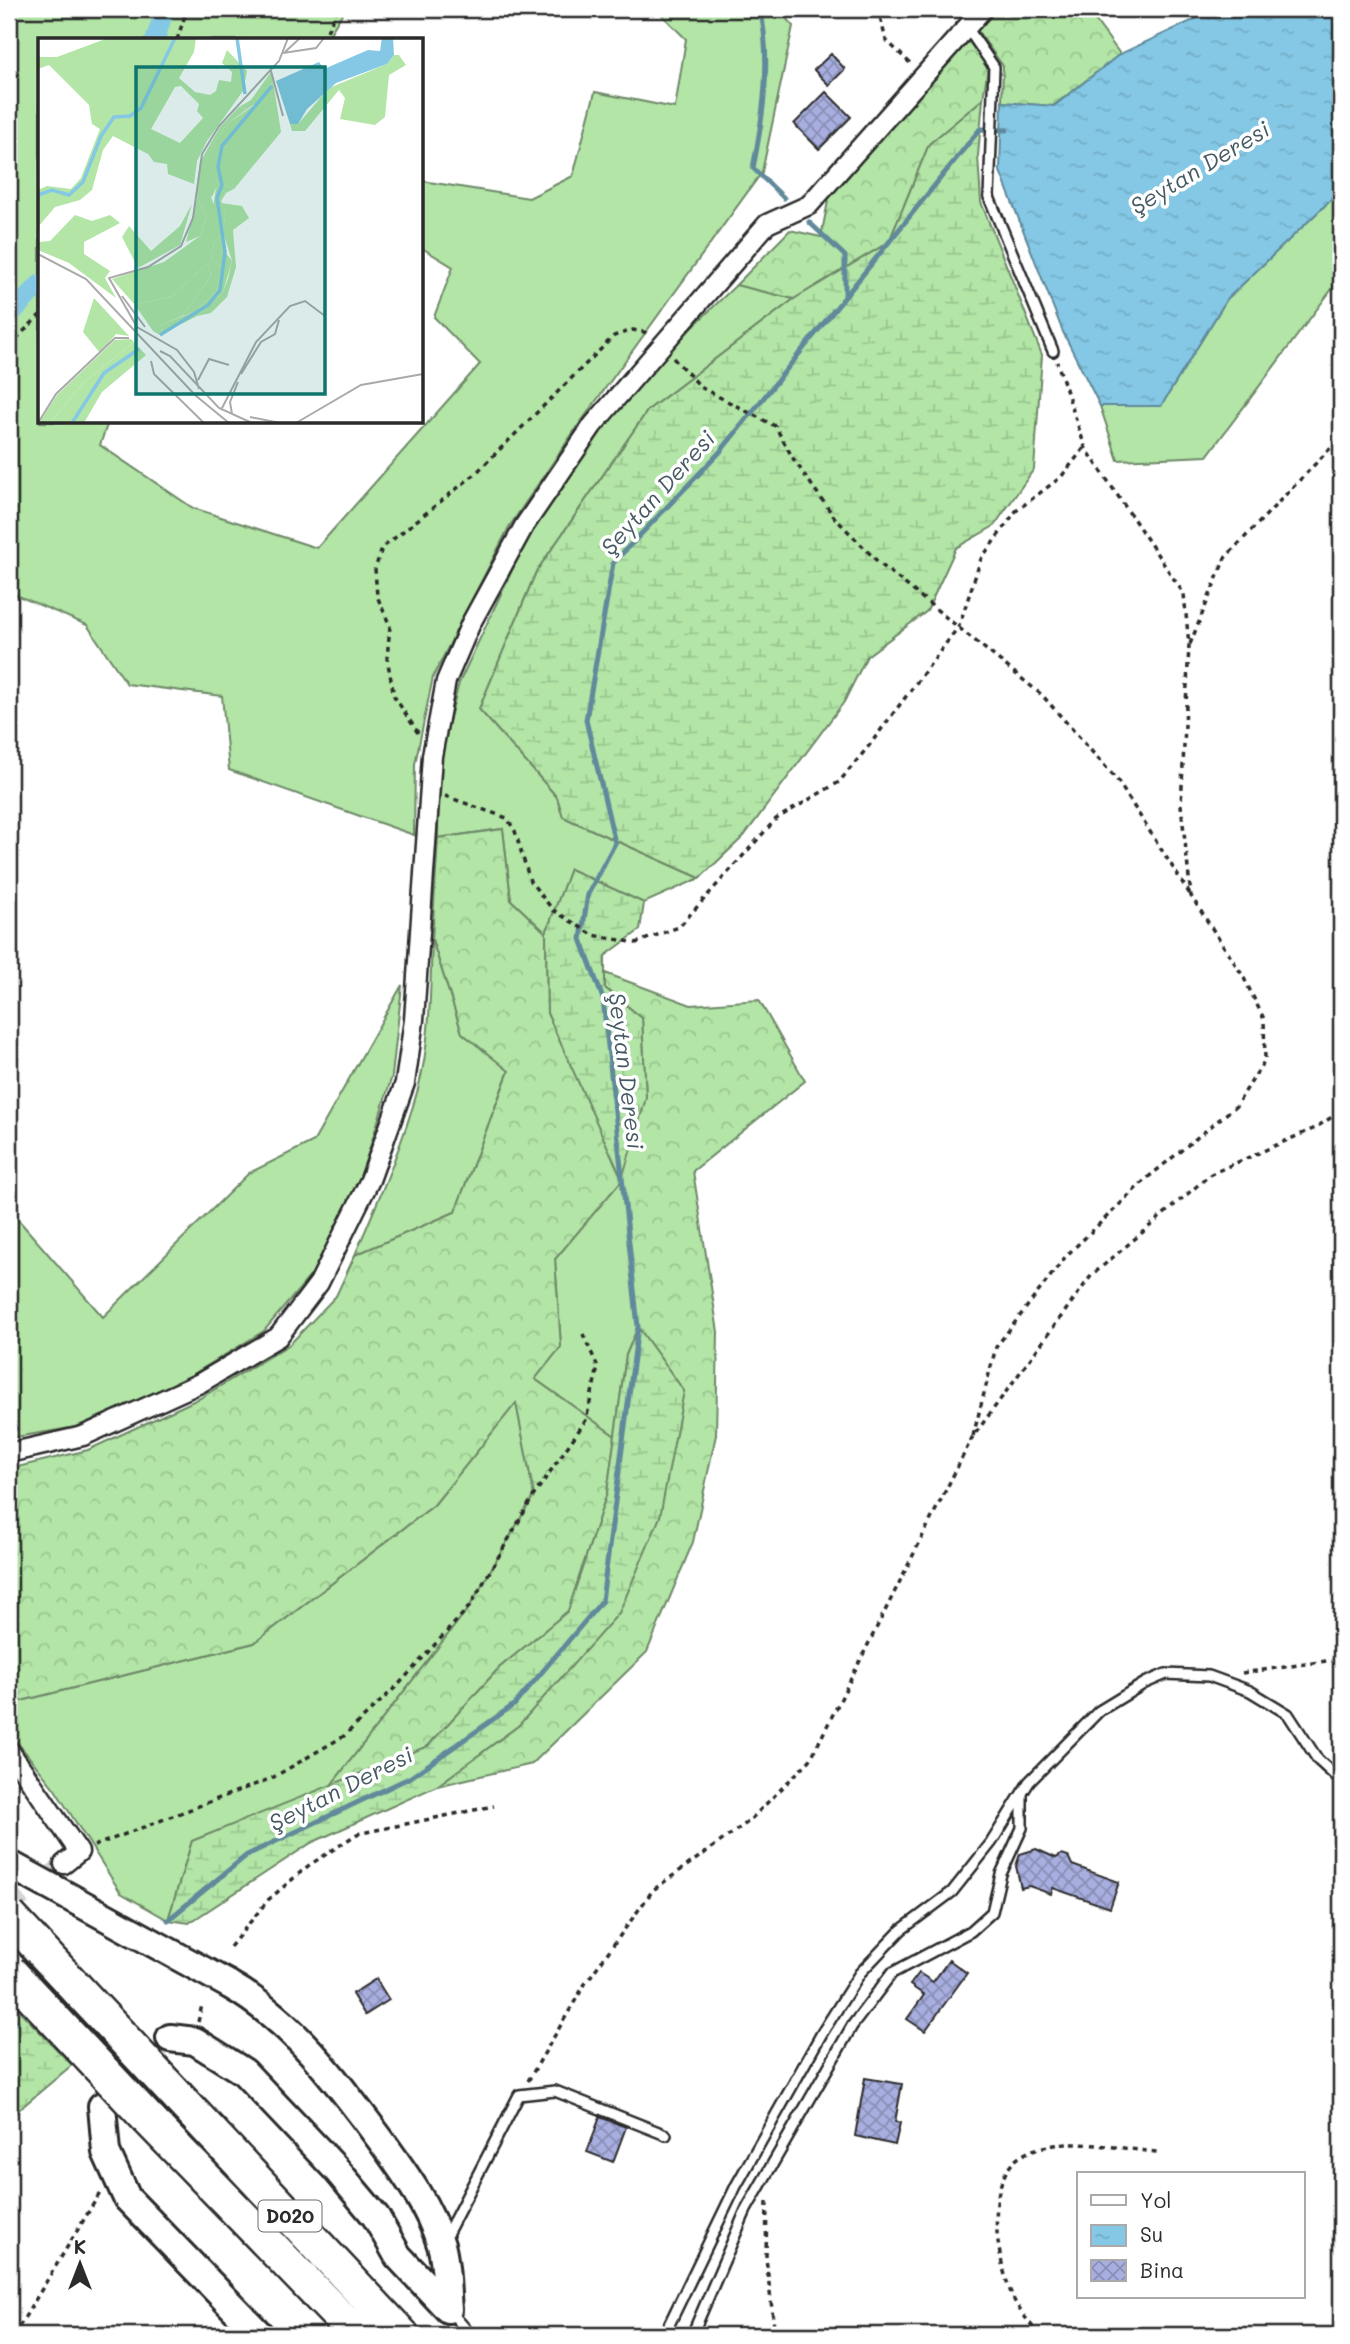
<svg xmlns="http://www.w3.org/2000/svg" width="1350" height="2344" font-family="Mali,sans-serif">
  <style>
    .grass { fill: #b2e5a6; stroke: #6e8868; stroke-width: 2 }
    .forest { fill: url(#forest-crowns); stroke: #6e8868; stroke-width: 2 }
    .wetland { fill: url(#wetland-marsh); stroke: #6e8868; stroke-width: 2 }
    .water { fill: url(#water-ripples); stroke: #60899b; stroke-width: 2 }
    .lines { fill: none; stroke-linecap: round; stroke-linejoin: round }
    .stream { stroke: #60899b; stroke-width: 5 }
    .canal { stroke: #84c8e5; stroke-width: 19 }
    .building { fill: url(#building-cross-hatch); stroke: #2b2b2b; stroke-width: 2 }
    .street-tunnel { stroke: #d5d5d5; stroke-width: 18; stroke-dasharray: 18 9; stroke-linecap: butt }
    .lane-casing { stroke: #2b2b2b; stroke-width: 14 }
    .street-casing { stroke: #2b2b2b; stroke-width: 23 }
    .secondary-casing { stroke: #2b2b2b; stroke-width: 32 }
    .highway-casing { stroke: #2b2b2b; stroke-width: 38 }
    .path { stroke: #2b2b2b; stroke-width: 3.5; stroke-dasharray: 5 5; stroke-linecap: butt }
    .lane { stroke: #fff; stroke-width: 9 }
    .street { stroke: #fff; stroke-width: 18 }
    .secondary { stroke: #fff; stroke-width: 26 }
    .highway { stroke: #fff; stroke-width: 33 }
    .secondary-bridge-casing { stroke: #2b2b2b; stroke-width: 32; stroke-linecap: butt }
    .highway-bridge-casing { stroke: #2b2b2b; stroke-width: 38; stroke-linecap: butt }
    .secondary-bridge { stroke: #fff; stroke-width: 26 }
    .highway-bridge { stroke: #fff; stroke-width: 33 }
    .labels { text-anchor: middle; stroke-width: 7; stroke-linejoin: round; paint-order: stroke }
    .shield { fill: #fff; stroke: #6b6b6b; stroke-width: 2 }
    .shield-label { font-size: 19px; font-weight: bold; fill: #2b2b2b }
    .water-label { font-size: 23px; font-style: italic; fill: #465a63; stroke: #fff }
    .inset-river { fill: none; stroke: #84c8e5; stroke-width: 3.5 }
    .inset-road { fill: none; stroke: #aaa; stroke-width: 2 }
    .view { fill: #0f766e; fill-opacity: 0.15; stroke: #0f766e; stroke-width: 3.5 }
    .inset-edge { fill: none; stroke: #2b2b2b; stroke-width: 3.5 }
  </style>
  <defs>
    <pattern id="forest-crowns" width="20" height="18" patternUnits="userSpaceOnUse" patternTransform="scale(1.75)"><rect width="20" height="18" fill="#b2e5a6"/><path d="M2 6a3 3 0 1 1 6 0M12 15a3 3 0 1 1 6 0" fill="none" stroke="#99c58f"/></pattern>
    <pattern id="wetland-marsh" width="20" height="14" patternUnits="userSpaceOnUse" patternTransform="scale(1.75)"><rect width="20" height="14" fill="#b2e5a6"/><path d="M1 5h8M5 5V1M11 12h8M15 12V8" fill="none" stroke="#99c58f"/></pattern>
    <pattern id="water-ripples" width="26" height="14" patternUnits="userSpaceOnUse" patternTransform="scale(1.75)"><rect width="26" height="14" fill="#84c8e5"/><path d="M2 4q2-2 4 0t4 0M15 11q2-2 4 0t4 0" fill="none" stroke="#72acc5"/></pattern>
    <pattern id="building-cross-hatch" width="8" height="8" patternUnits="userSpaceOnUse" patternTransform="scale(1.75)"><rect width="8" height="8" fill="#a8aedf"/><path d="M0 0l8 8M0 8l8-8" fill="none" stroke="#898eb5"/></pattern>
  </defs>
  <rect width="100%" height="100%" fill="#fff"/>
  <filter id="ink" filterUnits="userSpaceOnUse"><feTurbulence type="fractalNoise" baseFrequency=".0143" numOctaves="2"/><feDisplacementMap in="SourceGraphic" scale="14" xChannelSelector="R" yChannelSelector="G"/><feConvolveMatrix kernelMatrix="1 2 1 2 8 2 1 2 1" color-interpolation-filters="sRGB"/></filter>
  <g filter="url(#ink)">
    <!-- grass -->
    <path class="grass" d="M9,9H345L326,40H40V422H108L100,445L193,508L317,548L480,364L434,317L453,267L422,248V181L529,198L573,176L595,92L675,108L686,39L656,9H778L793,26L762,172L575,430L509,527L433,677L415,764L414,835L229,770L222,696L127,684L87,625L9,592Z
      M1341,190V277L1207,456L1118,460L1100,406H1161L1227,299Z
      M736,285L794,299L648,410L536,572L479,709L557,797L563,817L700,878L644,903L570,869L546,933L511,900L503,829L438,838L439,760L459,683L529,534L599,432L683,336Z
      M432,939L462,1033L509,1070L455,1212L355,1255C378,1201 402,1146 418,1089C431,1041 430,989 432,939Z
      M402,985L392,1076L361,1176L312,1274L264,1331L182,1381L76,1427L10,1438L9,1209L103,1317L249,1173L314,1141Z
      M622,1179L638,1327L626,1355L615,1436L535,1379L561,1346L555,1259Z
      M516,1402L534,1495L470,1606L329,1788L192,1841L168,1920L121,1893L54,1788L9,1732V1704L254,1643L434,1505Z"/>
    <!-- forest -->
    <path class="forest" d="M996,9H1087L1120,54L1053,106L1002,102L1003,66L977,30Z
      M967,39L988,67L983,99L929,144L889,242L794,299L736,285L790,230L821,237L829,196Z
      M503,829L511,900L546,933L547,1013L581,1086L646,1098L642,1018L605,988V973L691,1005L759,1000L805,1081L693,1171L718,1332L716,1435L693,1542L647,1652L532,1764L437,1786L519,1725L684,1391L638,1327L622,1180L555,1259L561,1347L535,1379L615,1436L607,1493L568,1611L499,1668L428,1746L329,1788L470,1606L534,1495L516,1403L434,1505L254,1643L9,1704V1469L88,1450L200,1398L290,1344L336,1296L355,1255L455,1212L509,1071L462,1033L432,939L438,838Z"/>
    <!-- wetland -->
    <path class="wetland" d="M983,99L978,156L981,202L1042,355L1034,469L994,526L956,548L927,611L867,656L844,702L744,836L700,878L563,817L557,797L479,709L536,572L648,410L794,299L889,242L929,144Z
      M570,869L644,903L640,930L605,956V988L642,1018L646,1098L622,1179L547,1013L546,933Z
      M638,1327L684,1391L660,1517L619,1613L519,1725L437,1786L311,1843L189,1923L168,1920L192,1841L428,1746L499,1668L568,1611L607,1493L626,1355Z
      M9,2000L72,2065L9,2118Z"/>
    <!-- water -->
    <path class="water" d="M1217,9H1341V190L1227,299L1161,406H1100L1063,332L1000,171L1002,102L1054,106L1120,54Z"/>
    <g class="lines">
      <!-- stream -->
      <path class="stream" d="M760,9C772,59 763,118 753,168L784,198
        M809,222L845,256V295
        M168,1920L247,1855L411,1777L515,1704L602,1601L638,1327L603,999L581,939L588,894L615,843L586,720L613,563L720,452L980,129L1007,130
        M9,2027L17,2022"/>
      <!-- canal -->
      <path class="canal" d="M155,40L165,9
        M9,316L40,284"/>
    </g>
    <!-- building -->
    <path class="building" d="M831,54L845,69L829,85L814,70Z
      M826,92L851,117L819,149L794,124Z
      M1036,1849L1056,1858L1062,1854L1068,1856L1072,1865L1119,1882L1110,1908L1053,1888L1051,1894L1029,1886L1021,1888L1016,1866L1020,1854Z
      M949,1960L967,1973L925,2031L907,2019L924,1995L910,1985L919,1973L933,1982Z
      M376,1979L389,2000L365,2015L352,1994Z
      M865,2078L902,2084L895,2122L900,2123L895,2145L855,2136Z
      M600,2117L626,2127L613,2162L587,2152Z"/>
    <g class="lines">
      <!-- street-tunnel -->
      <path class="street-tunnel" d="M9,1907L64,1864"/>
      <defs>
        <path id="lane" d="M968,29L994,67L989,197L1053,351
          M445,2238L519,2095L555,2091L666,2135
          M449,2310L471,2335
          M664,2335L736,2186L822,2033L860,1973L901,1930L952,1892L991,1843L1029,1782L1099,1711L1145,1683L1166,1674L1209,1676L1250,1691L1288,1714L1318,1760L1341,1781
          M692,2335L746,2210L852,2026L892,1973L971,1931L992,1912L1001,1874L1022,1828V1794"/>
        <path id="street" d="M9,1453L83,1436L200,1383L278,1337L319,1283L370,1180L405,1083L414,1020L432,756L446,681L471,623L524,526L593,425L767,224L809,205L983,9
          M9,1750L79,1852L64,1864"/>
        <path id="secondary" d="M228,1984C292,2020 337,2081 380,2139C404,2172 429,2206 441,2245C447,2265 446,2289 448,2309
          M170,2038L195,2041L244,2072L335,2168L376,2217L398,2256L448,2309
          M102,2106L106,2152L127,2198L260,2335"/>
        <path id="highway" d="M178,2097L402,2335
          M149,2120L357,2335"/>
      </defs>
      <!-- lane casing -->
      <use href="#lane" class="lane-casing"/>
      <!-- street casing -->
      <use href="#street" class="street-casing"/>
      <!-- secondary casing -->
      <use href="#secondary" class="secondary-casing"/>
      <!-- highway casing -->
      <use href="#highway" class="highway-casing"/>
      <!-- path -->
      <path class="path" d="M878,9L886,40L912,65
        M177,40L187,9
        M323,40L337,9
        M9,346L40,315
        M673,358L702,388L775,426L794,460L835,518L879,563L1042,695L1117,780L1191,896
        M1190,644L1225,558L1341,437
        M418,733L394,696L387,658L390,626L377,596L375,569L382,548L474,475L614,336L633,330L649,333
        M445,796L507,818L515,831L530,881L553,910L593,935L636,943L679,927L776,819L839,782L868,747L959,626L981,559L1016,511L1061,477L1085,447
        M9,1407L17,1434
        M973,1436L996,1347L1066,1256L1146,1179L1236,1106L1265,1060L1264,1019L1243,976L1191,896L1181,805L1189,645L1184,594L1085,447L1057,362
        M1242,1673L1341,1659
        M94,1846L272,1778L344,1736L400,1683L470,1606L534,1495L586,1420L598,1367L582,1332
        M230,1947L268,1900L308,1866L357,1834L494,1806
        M198,2022L202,2005
        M528,2081L585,1984L653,1890L748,1822L810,1760L972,1438L1091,1276L1211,1174L1315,1128L1341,1111
        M767,2202L766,2258L775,2335
        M14,2335L100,2193
        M1039,2335C1031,2324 1020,2312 1014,2300C997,2263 980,2175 1026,2153C1063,2135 1118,2149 1158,2152"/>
      <!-- lane -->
      <use href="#lane" class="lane"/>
      <!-- street -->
      <use href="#street" class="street"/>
      <!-- secondary -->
      <use href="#secondary" class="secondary"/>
      <!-- highway -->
      <use href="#highway" class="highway"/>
      <defs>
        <path id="secondary-bridge" d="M9,1864L228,1984"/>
        <path id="highway-bridge" d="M9,1916L178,2097
          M9,1971L149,2120"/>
      </defs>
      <!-- secondary-bridge casing -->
      <use href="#secondary-bridge" class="secondary-bridge-casing"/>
      <!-- highway-bridge casing -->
      <use href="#highway-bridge" class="highway-bridge-casing"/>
      <!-- secondary-bridge -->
      <use href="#secondary-bridge" class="secondary-bridge"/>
      <!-- highway-bridge -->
      <use href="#highway-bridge" class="highway-bridge"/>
    </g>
  </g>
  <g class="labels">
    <!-- shield labels -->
    <rect class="shield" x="258.5" y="2200.5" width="63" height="31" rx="5"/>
    <g class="shield-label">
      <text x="290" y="2223">D020</text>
    </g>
    <!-- water labels -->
    <g class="water-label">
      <text transform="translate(1200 168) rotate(-31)" y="8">Şeytan Deresi</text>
      <text transform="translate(658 493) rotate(-48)" y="8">Şeytan Deresi</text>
      <text transform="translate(626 1071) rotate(83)" y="8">Şeytan Deresi</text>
      <text transform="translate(341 1789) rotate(-27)" y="8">Şeytan Deresi</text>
    </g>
  </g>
  <!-- overview -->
  <g transform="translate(38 38)">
    <rect width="385" height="385" fill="#fff"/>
    <path d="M70,0H158L156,14L141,40L157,54L172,57L178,53L181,42L193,44L194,34L184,25L189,12L209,33L205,53L169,103L159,123L156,146L130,136L129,126L116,124L110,116L75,98L65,112L54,152L42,162L17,169L0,189V152L9,148L33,151L43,140L62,91L54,86L51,67L11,27L0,31V19H19ZM143,48L161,66L159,73L165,80L142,105L113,91L137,49ZM356,17H361L368,27L351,37L347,79L337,87L302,81L307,60L301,52L267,93H254L252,86H260L291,50L349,26ZM201,69L209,71L189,86L173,109L177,143L196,151L188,155L178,150L174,159L159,146L162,124L182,89ZM159,160L169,178L162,198L148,204ZM154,166L142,207L100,230L84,199L91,188L113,213L142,188ZM37,177L54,183L72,177L82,185L46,204V216L72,233L67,240L78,260L31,225L0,212V204L12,203ZM185,194L187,214L184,229L173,221L176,205ZM170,225L173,238L144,278L125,286L122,297L115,293L97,267L134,258ZM56,260L91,298L78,296L62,315L45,294ZM93,301L96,304L45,345L12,385H1L19,357L77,302Z" fill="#b2e5a6" fill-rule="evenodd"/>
    <path d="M233,34L235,43L222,63L209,71L201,69L213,62ZM168,145L185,192L188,171L183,165L204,168L211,180L195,192L198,229L189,259L173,275L159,278L185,254L190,241L194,223L185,194L176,205L173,221L184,229L178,254L158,273L144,278L173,238L170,225L134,258L97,267L74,241L126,224L162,198L169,178L159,160V146Z" fill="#b2e5a6"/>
    <path d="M235,43L243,94L196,151L177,143L165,128L173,109L189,86L222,63ZM178,150L188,155L183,163L188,171L185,193L175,170ZM187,214L194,223L185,254L159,278L122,297L125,286L158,273L178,254ZM96,304L108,317L64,354L46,385H12L45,345Z" fill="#b2e5a6"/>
    <path d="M344,0H355L356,17L349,26L298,45L269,71L260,86H252L238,43L281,24L286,31L330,12L342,13Z" fill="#84c8e5"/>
    <path class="inset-river" d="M199,0L207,56M0,157L14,152L31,157L45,144L63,98L76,79L92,78L103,70L137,0M122,297L170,267L182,252L187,214L179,160L184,147L180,129L184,108L234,48M34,385L66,335L101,311"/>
    <path class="inset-road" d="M245,15L278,10L286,0M246,15L262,0M233,33L245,78M0,216L48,241L157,357L191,385M84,258L107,289M122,313L132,318L181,370L214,385M113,323L116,336L166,385M203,336L223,304L237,296L241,282M160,342L171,321L191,327M161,351L156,334L139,312L99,289L71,240L110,229L143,208L155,180L164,116L181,88L241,23L250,0M183,372L218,304L252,268L267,263L287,278M194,376L192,364L200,344M212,379L242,385M0,385L18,356L77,300H91M258,385L323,347L385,336"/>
    <path class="view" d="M98,29H287V356H98Z"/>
    <rect width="385" height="385" class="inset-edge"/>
  </g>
  <!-- margin -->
  <rect width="1350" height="2344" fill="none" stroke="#fff" stroke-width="35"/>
  <rect x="18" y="18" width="1315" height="2309" fill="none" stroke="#2b2b2b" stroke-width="2.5" filter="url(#ink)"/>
  <!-- legend -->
  <rect x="1077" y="2172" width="228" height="126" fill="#ffffff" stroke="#aaaaaa" stroke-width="2"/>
  <rect x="1091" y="2195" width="35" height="10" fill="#ffffff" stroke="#aaaaaa" stroke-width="2"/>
  <text x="1140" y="2208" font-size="21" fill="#2b2b2b">Yol</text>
  <rect x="1091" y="2225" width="35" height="21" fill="url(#water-ripples)" stroke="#aaaaaa" stroke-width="2"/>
  <text x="1140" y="2242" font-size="21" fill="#2b2b2b">Su</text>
  <rect x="1091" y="2260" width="35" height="21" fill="url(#building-cross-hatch)" stroke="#aaaaaa" stroke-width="2"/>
  <text x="1140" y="2278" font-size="21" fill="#2b2b2b">Bina</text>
  <!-- north arrow -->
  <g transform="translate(80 2264)" stroke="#ffffff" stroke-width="5" paint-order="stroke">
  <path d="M0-5L12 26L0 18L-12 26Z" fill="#2b2b2b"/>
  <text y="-10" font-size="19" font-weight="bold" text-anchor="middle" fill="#2b2b2b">K</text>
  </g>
</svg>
